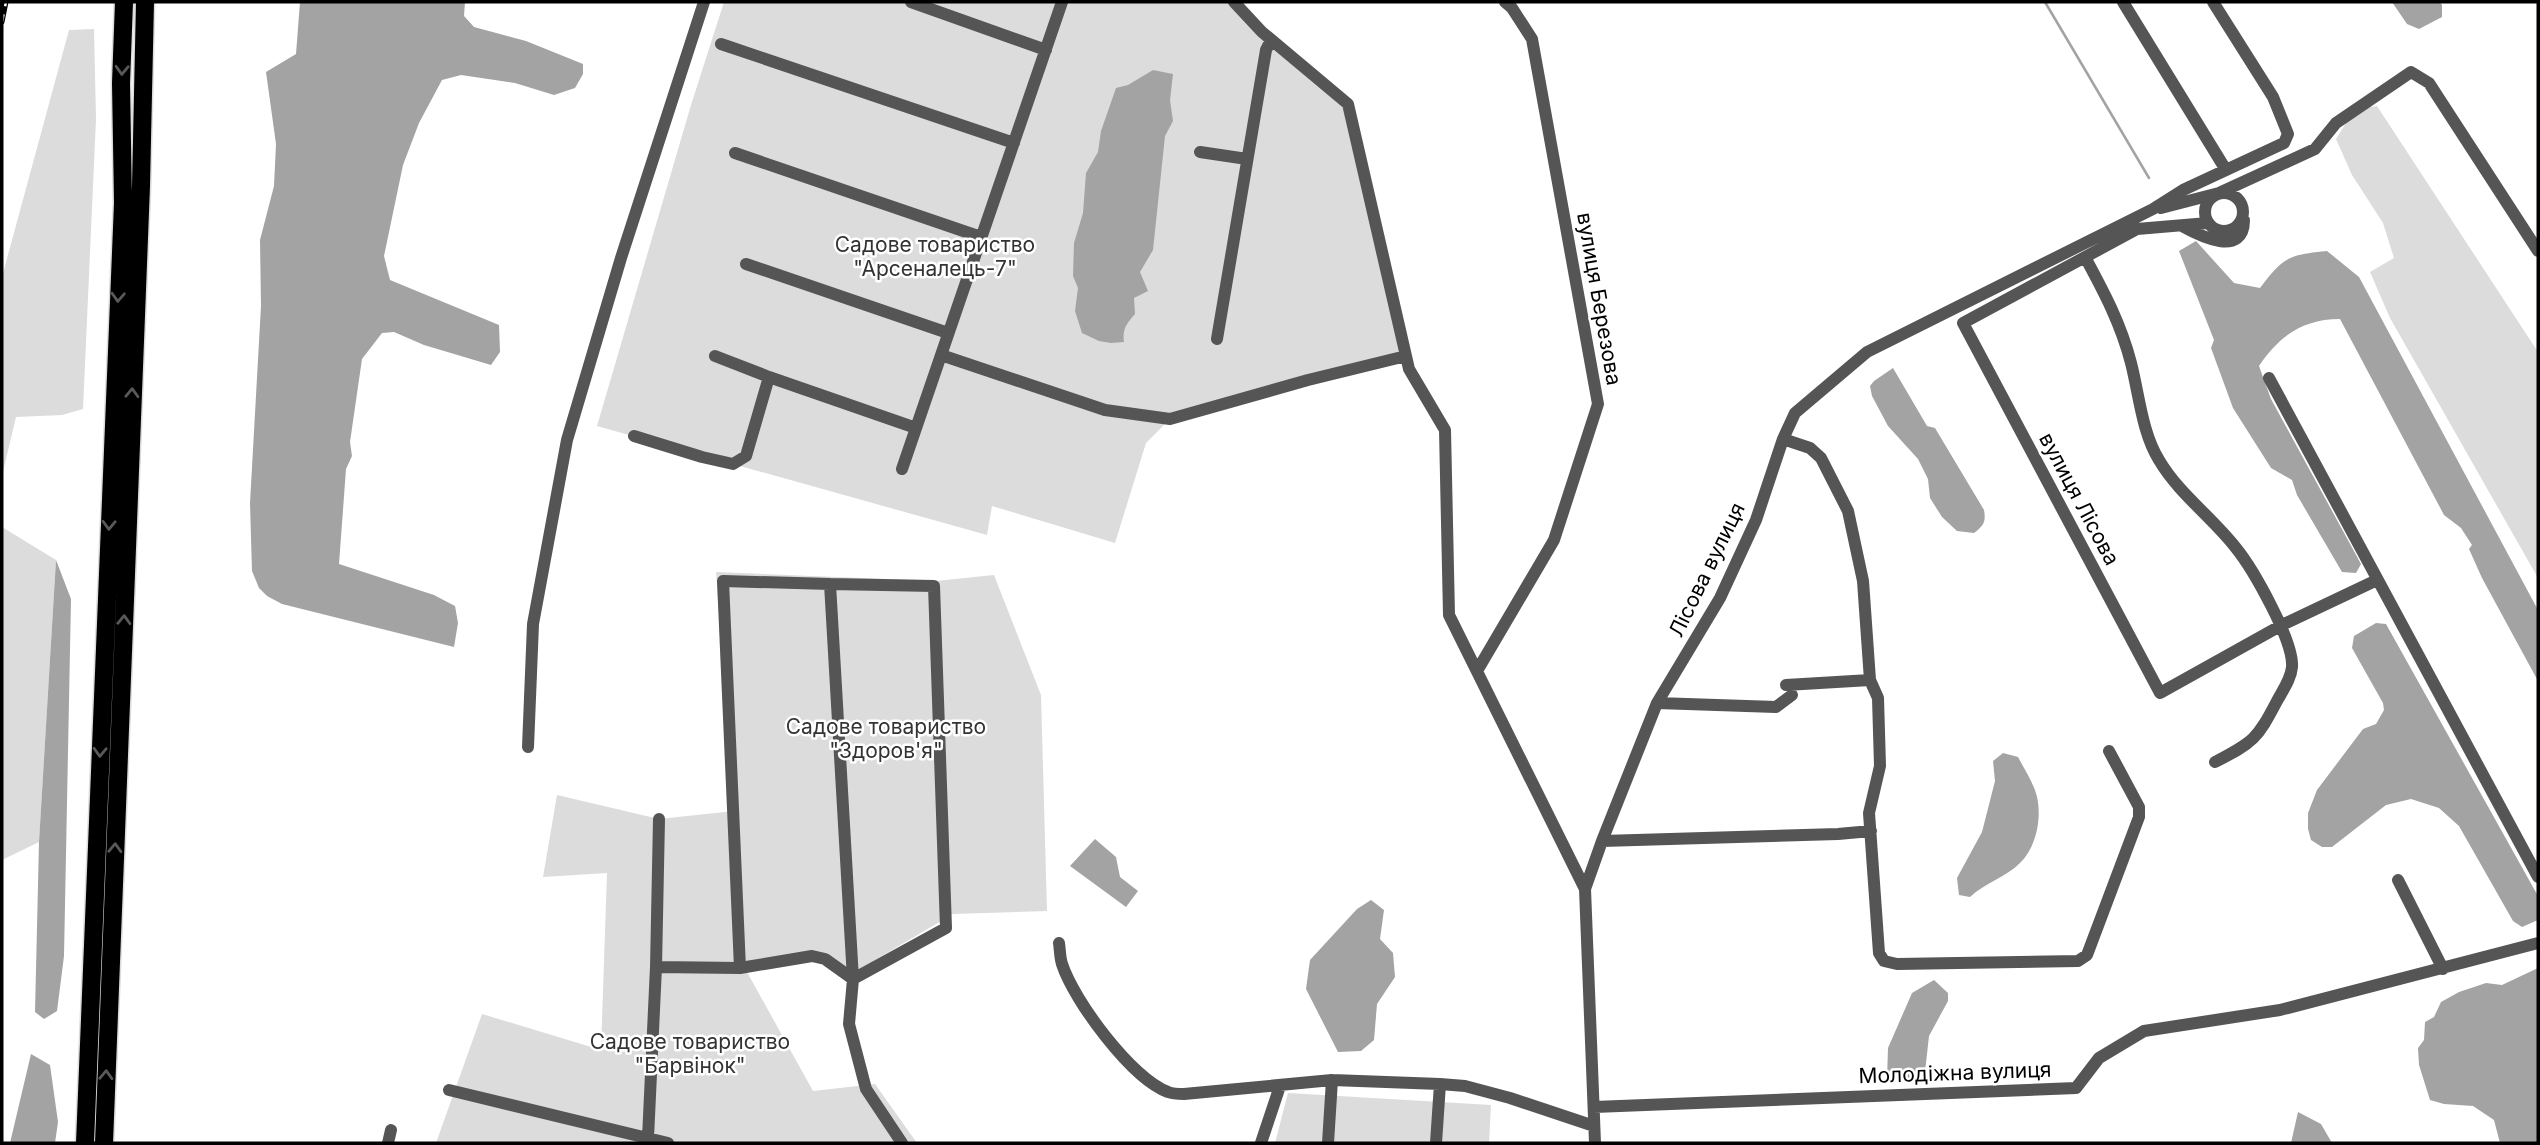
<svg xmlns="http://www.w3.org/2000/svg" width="2540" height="1145" font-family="Inter,sans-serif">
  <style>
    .green { fill: #dcdcdc }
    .water { fill: #a3a3a3 }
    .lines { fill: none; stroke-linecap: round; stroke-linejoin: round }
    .stream { stroke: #a3a3a3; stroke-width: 2.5 }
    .primary-casing { stroke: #dbdbdb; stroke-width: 21 }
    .street { stroke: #555; stroke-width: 12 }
    .primary { stroke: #000; stroke-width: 18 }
    .rail-casing { stroke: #000; stroke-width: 5 }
    .rail { stroke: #fff; stroke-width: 2.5; stroke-dasharray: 8; stroke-linecap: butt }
    .oneway { stroke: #595959 }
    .labels { text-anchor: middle; stroke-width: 5; stroke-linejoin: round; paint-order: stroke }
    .park-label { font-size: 21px; fill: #333; stroke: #fff }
    .street-label { font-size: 21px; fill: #000; stroke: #fff }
  </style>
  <rect width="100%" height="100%" fill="#fff"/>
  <!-- green -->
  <path class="green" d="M724,2H1235L1348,104L1406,356L1170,419L1146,443L1115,543L992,506L987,535L597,426L691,105Z
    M94,29L96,119L83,409L62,415L16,417L2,476V277L69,30Z
    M2377,106L2538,352V578L2390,318L2370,272L2394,258L2383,223L2352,175L2336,139L2355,109Z
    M2,527L56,560L39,842L2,860Z
    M716,572L936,581L994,575L1041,695L1047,911L953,914L848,976L814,951L742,963L813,1091L875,1084L917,1143H436L482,1014L601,1050L607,873L543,877L557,795L659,819L734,811Z
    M1288,1093L1491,1105L1489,1143H1275Z"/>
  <!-- water -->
  <path class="water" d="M300,2H465L464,16L474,27L526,41L583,64V74L575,88L554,95L515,83L461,75L442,80L419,123L403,165L384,256L390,280L499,325L500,352L491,365L424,345L394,332L382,333L362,359L350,442L352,456L346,469L339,564L434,595L455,606L458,623L454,647L282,604L267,596L259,588L252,571L250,503L261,306L260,240L274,186L276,144L266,72L296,54Z
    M2392,2H2440L2442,5V17L2419,29L2407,24Z
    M1153,70L1173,74L1170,100L1173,121L1165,136L1153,250L1140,272L1148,291L1134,298L1135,314C1127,323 1122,329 1124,342L1111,343L1099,341L1082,333L1075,311L1078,288L1073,276L1074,243L1083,213L1086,173L1098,152L1101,131L1116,88L1128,85Z
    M2196,241L2234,283L2260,288C2284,256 2289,255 2327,251L2359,277L2538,610V681L2482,578L2469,549L2472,545L2461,528L2444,515L2340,319C2303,319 2279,336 2259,366L2271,399L2361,564L2356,573L2342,572L2297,495L2292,480L2271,468L2233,408L2211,348L2214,340L2179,251Z
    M1893,368L1927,426L1935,428L1984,510C1986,522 1984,525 1974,533L1957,531L1942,517L1930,498L1928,479L1918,459L1888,426L1872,396L1870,386L1874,381Z
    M56,560L71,599L64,956L57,1011L44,1019L35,1012L39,842Z
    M2376,623L2386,624L2538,896V920L2522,927L2513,921L2459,826L2439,808L2411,799L2386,805L2332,847H2322L2311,840L2308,829V813L2317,790L2363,729L2376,724L2384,710L2383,703L2352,648L2354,636Z
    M2003,753L2018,757C2025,770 2034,784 2037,797C2042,819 2036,847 2020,863C2006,877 1985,883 1970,897L1959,895L1957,878L1982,832L1995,781L1993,761Z
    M1095,839L1116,857L1120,877L1138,891L1126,907L1070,866Z
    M1371,900L1384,910L1380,939L1393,953L1395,977L1377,1004L1374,1040L1361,1051L1338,1052L1306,989L1310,960L1357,909Z
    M2538,968V1143H2500L2494,1120L2473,1106L2444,1104L2430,1100L2419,1065L2418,1048L2424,1040L2425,1022L2434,1017L2441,1002L2459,992L2486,983L2502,985Z
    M1934,980L1948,993V1001L1929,1036L1925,1072L1911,1082L1887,1078L1888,1048L1912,993Z
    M31,1054L50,1065L58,1122L55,1143H10Z
    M2298,1112L2321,1124L2332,1143H2291Z"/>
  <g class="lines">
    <!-- stream -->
    <path class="stream" d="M2045,2L2149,178"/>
    <defs>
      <path id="primary" d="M85,1143L123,203L121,83L124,2
        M104,1143L141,186L145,2"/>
    </defs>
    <!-- primary casing -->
    <use href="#primary" class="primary-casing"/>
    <!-- street -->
    <path class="street" d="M911,2L1046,50
      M1234,2L1262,32L1348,104L1409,369L1445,430L1449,615L1585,889
      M2123,2L2226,170
      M721,44L1014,143
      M1200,152L1247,159
      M735,153L981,237
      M2205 212a19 19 0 1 1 38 0a19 19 0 1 1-38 0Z
      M2161,208L2219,193L2315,149L2336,123L2411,72L2429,83L2538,251
      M2208,223L2137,229L1963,323L2160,693L2282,625L2377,580
      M2182,226C2200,236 2244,258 2244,220
      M2085,257C2104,292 2121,324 2131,363C2139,394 2142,433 2159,460C2179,494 2212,517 2236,548C2253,569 2294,641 2292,667C2291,679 2283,690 2277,701C2257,739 2254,742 2215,762
      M746,264L948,333
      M1217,339L1266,50L1271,40
      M941,355L1105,410L1170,419L1308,380L1406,356
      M715,356L769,377L916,428
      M2269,378L2538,877
      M634,436L702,457L733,464L746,456L769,377
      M1783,439L1810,448L1821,458L1848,511L1863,581L1870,680L1786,685
      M902,469L1062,2
      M1477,671L1554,540L1598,404L1532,39L1512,8L1505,2
      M1870,680L1878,698L1880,766L1869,813L1879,953L1884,961L1897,964L2078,961L2087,955L2139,817V807L2109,751
      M1657,703L1776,707L1792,695
      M528,747L533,624L567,440L621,258L704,2
      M1602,841L1838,834L1871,831
      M2398,880L2443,969
      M1059,943C1060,950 1060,958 1062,964C1074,1001 1132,1079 1168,1092C1173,1094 1179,1094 1184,1094L1332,1080L1440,1084L1465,1086L1510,1098L1594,1126
      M656,967L659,819
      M740,968L812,956L825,959L853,979
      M853,979L946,928L934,586L830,584L853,979L849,1024L866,1089L902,1143
      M449,1090L668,1143
      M1594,1107L2076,1088L2099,1058L2144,1031L2280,1010L2538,943
      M648,1138L656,967L740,968L723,581L830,584
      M388,1143L391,1130
      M1261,1143L1280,1086
      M1328,1143L1332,1080
      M1436,1143L1440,1084
      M1595,1143L1585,889L1602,841L1657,703L1720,598L1756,520L1783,439L1795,413L1867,352L2153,209L2183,190L2284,143L2288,134L2273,97L2213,2"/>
    <!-- primary -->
    <use href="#primary" class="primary"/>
    <defs>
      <path id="rail" d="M2,22L6,2"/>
    </defs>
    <!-- rail casing -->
    <use href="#rail" class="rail-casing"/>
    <!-- rail -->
    <use href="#rail" class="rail"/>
  </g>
  <!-- one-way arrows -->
  <defs><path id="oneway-chevron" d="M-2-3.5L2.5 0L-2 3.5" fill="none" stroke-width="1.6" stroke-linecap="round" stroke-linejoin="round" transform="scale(1.75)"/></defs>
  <g class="oneway">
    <use href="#oneway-chevron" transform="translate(122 70) rotate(92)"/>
    <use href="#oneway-chevron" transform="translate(118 297) rotate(93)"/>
    <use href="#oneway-chevron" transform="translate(132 393) rotate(-88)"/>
    <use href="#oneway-chevron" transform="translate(109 525) rotate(92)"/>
    <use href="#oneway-chevron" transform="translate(124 620) rotate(-88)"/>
    <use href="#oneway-chevron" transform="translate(100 752) rotate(92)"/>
    <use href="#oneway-chevron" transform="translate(115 848) rotate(-88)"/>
    <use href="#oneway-chevron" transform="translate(106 1075) rotate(-88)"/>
  </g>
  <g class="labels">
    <!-- park labels -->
    <g class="park-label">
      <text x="935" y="252">Садове товариство<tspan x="935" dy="24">"Арсеналець-7"</tspan></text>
      <text x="886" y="734">Садове товариство<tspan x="886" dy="24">"Здоров'я"</tspan></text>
      <text x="690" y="1049">Садове товариство<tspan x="690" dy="24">"Барвінок"</tspan></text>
    </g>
    <!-- street labels -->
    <g class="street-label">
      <text transform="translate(1599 299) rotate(80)" y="7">вулиця Березова</text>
      <text transform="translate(2079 499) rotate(62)" y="7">вулиця Лісова</text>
      <text transform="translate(1707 570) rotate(-64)" y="7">Лісова вулиця</text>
      <text transform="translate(1955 1073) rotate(-2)" y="7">Молодіжна вулиця</text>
    </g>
  </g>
  <!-- border -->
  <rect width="2540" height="1145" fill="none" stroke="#000000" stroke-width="7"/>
</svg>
